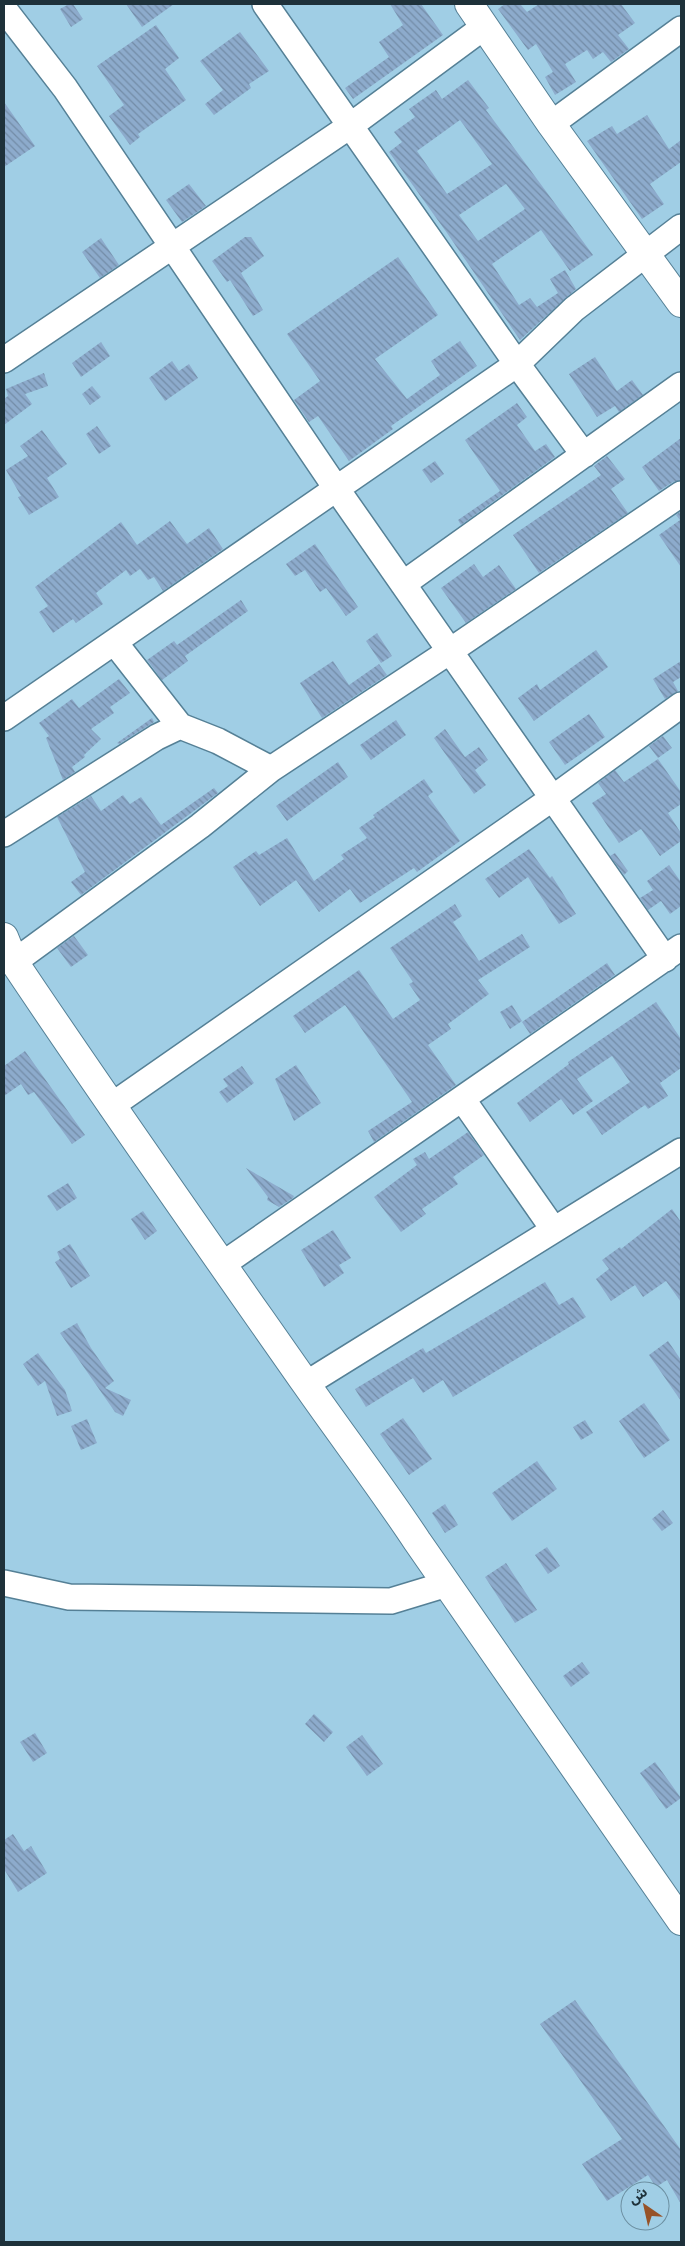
<svg xmlns="http://www.w3.org/2000/svg" width="685" height="2246" font-family="Helvetica,'Noto Sans Arabic',sans-serif">
  <style>
    .building { fill: url(#building-back-hatch); fill-rule: evenodd }
    .lines { fill: none; stroke-linecap: round; stroke-linejoin: round }
    .minor-casing { stroke: #558096; stroke-width: 28 }
    .major-casing { stroke: #558096; stroke-width: 30 }
    .minor { stroke: #fff; stroke-width: 25 }
    .major { stroke: #fff; stroke-width: 28 }
  </style>
  <defs>
    <pattern id="building-back-hatch" width="6" height="6" patternUnits="userSpaceOnUse" patternTransform="scale(1.25)"><rect width="6" height="6" fill="#8dabcc"/><path d="M-1 5l2 2M0 0l6 6M5-1l2 2" fill="none" stroke="#738ca7"/></pattern>
  </defs>
  <rect width="100%" height="100%" fill="#a0cee5"/>
  <!-- building -->
  <path class="building" d="M69,4H73L83,19L71,27L60,9Z
    M126,4H174L142,27Z
    M390,4H421L443,35L353,99L345,88L389,57L379,42L403,25Z
    M505,4H520L527,12L539,4H621L635,23L618,35L629,49L611,62L603,52L593,59L587,50L565,64L576,82L555,95L545,77L553,72L536,44L528,50L498,9Z
    M156,25L179,58L165,69L186,100L138,134L140,137L130,145L109,116L124,105L97,66Z
    M240,32L269,71L249,84L251,88L214,115L205,104L223,90L200,61Z
    M468,80L489,108L486,110L593,255L570,271L541,230L492,264L519,305L530,298L537,307L558,293L550,279L565,270L576,289L520,340L447,233L389,152L402,142L394,132L415,117L409,109L436,90L442,99ZM460,120L492,164L447,194L417,151ZM506,184L525,209L478,241L459,215Z
    M4,102L35,146L4,167Z
    M647,115L669,149L681,140V162L650,184L664,204L642,219L587,141L612,126L617,134Z
    M189,184L206,206L182,222L166,200Z
    M245,237H251L264,256L241,273L263,310L253,316L230,280L227,282L212,261Z
    M101,238L119,265L100,278L82,252Z
    M398,257L438,315L375,359L407,399L440,375L431,361L460,341L477,366L391,426L393,429L349,461L318,416L309,422L294,400L320,381L287,334Z
    M101,342L110,356L81,377L72,363Z
    M595,357L617,391L632,380L643,395L619,412L615,406L597,417L569,374Z
    M172,361L179,371L189,364L198,378L165,401L149,378Z
    M44,373L48,386L25,394L32,404L4,425V399L8,396L6,389Z
    M92,386L101,397L90,405L82,394Z
    M517,403L527,417L517,425L535,451L546,444L555,457L461,525L458,520L500,491L465,440Z
    M97,426L111,446L99,454L86,434Z
    M42,430L67,464L47,478L59,497L29,515L18,497L21,496L6,470L28,456L20,446Z
    M681,438V480L673,482L659,491L642,467Z
    M607,456L625,479L611,489L628,513L539,573L513,535L601,475L594,466Z
    M435,461L444,474L431,483L422,470Z
    M681,511V567L659,535L680,520L676,515Z
    M170,521L187,544L209,528L223,549L163,591L154,577L148,580L140,569L130,576L126,570L96,593L103,604L76,623L73,619L53,633L39,612L48,606L35,587L121,522L137,545Z
    M315,544L358,607L346,616L326,588L320,592L305,570L295,576L286,564Z
    M474,564L483,577L499,565L516,589L466,623L441,588Z
    M241,600L248,611L185,656L188,661L162,680L147,660L174,641L177,645Z
    M377,633L392,656L381,663L366,641Z
    M596,650L608,667L534,721L518,698L537,684L540,690Z
    M333,661L349,685L379,664L387,675L322,718L300,683Z
    M681,661V677L673,682L678,691L665,699L653,679Z
    M119,679L130,693L110,707L114,713L91,729L101,739L84,755L85,757L72,767L75,772L63,780L46,738L49,736L39,723L72,699L79,708Z
    M589,714L605,737L565,765L549,742Z
    M152,718L154,722L119,744L117,743Z
    M396,720L406,735L371,760L360,745Z
    M445,729L465,757L479,747L488,760L475,770L486,785L474,794L434,738Z
    M663,736L672,748L658,758L649,746Z
    M658,759L681,792V804L668,813L681,833V841L660,856L641,829L619,843L592,803L606,794L598,783L615,770L624,782Z
    M338,762L348,777L287,821L276,806Z
    M424,779L433,792L428,796L460,841L417,872L414,868L360,903L350,889L319,912L296,880L260,906L233,867L256,851L259,855L287,838L314,881L344,859L341,855L367,838L359,828L375,817L373,815Z
    M214,788L218,793L81,895L71,882L85,872L57,817L91,796L101,811L123,795L130,804L141,797L161,825Z
    M529,849L550,878L552,876L576,914L559,924L528,877L499,898L485,879Z
    M615,853L628,871L624,875L610,856Z
    M669,865L681,882V906L670,914L661,901L648,910L640,898L653,890L647,881Z
    M455,904L462,916L453,922L479,961L522,934L530,947L478,980L489,994L448,1024L451,1029L428,1045L456,1085L374,1142L368,1131L412,1102L345,1005L305,1033L293,1016L359,970L393,1019L420,1000L409,984L413,982L390,948Z
    M74,936L88,955L71,967L57,948Z
    M607,963L615,975L530,1034L522,1022Z
    M656,1002L681,1039V1068L660,1083L668,1096L648,1109L645,1105L602,1135L586,1112L630,1082L612,1056L577,1079L593,1101L573,1115L561,1099L530,1122L517,1103L569,1064L568,1062Z
    M512,1005L522,1021L510,1029L500,1012Z
    M25,1051L85,1135L72,1144L34,1092L28,1095L21,1084L4,1096V1066Z
    M296,1065L321,1103L294,1121L275,1079Z
    M242,1066L254,1083L227,1103L219,1092L228,1086L223,1079Z
    M468,1132L484,1155L453,1177L458,1184L422,1209L426,1214L401,1232L374,1197L417,1165L413,1159L425,1152L429,1159Z
    M246,1168L294,1196L293,1198L279,1207L267,1200L268,1197Z
    M68,1183L77,1198L57,1211L47,1196Z
    M672,1209L681,1222V1302L666,1281L643,1297L635,1285L611,1301L596,1279L609,1269L602,1260L620,1247L621,1249Z
    M143,1211L157,1231L145,1240L131,1219Z
    M333,1230L351,1258L339,1265L344,1273L324,1287L301,1250Z
    M70,1244L90,1276L71,1288L55,1262L60,1259L57,1252Z
    M545,1282L559,1305L573,1297L586,1317L453,1397L443,1380L423,1393L413,1378L366,1407L355,1389L423,1348L426,1353Z
    M77,1323L91,1348L114,1381L105,1388L131,1400L123,1416L115,1412L60,1333Z
    M668,1341L681,1360V1401L649,1355Z
    M38,1353L65,1390L72,1411L57,1416L45,1381L38,1386L23,1364Z
    M644,1403L670,1440L644,1458L619,1421Z
    M403,1418L432,1459L409,1475L380,1434Z
    M87,1419L97,1443L81,1450L71,1426Z
    M585,1420L593,1433L581,1440L573,1427Z
    M537,1461L557,1489L512,1521L492,1493Z
    M445,1504L458,1525L445,1533L432,1513Z
    M663,1510L673,1523L662,1531L652,1519Z
    M547,1547L560,1566L548,1574L535,1555Z
    M506,1563L537,1610L515,1623L485,1577Z
    M582,1662L590,1673L571,1687L563,1676Z
    M314,1714L333,1732L324,1742L305,1724Z
    M35,1733L47,1753L33,1762L20,1742Z
    M362,1735L383,1764L367,1776L346,1747Z
    M655,1762L681,1798L666,1809L640,1773Z
    M13,1834L24,1851L31,1846L47,1873L18,1892L4,1869V1840Z
    M575,2000L681,2150V2204L667,2180L656,2187L648,2175L607,2201L582,2164L622,2139L540,2024Z"/>
  <g class="lines">
    <defs>
      <path id="minor" d="M265,4L517,364L584,455
        M4,9L65,88L336,488L665,959
        M551,124L681,29
        M4,360L350,126L484,27
        M403,584L681,385
        M115,643L180,726L218,741L271,769
        M4,718L517,364L574,309L681,227
        M4,834L157,737L180,726
        M14,962L200,826L271,769L450,651L681,494
        M463,1100L554,1230
        M111,1106L553,798L681,705
        M223,1264L681,947
        M306,1384L681,1151
        M4,1583L69,1597L391,1601L447,1584"/>
      <path id="major" d="M469,4L551,124L681,303
        M4,937L14,962C109,1104 208,1244 306,1384C343,1437 382,1488 417,1541L681,1921"/>
    </defs>
    <!-- minor casing -->
    <use href="#minor" class="minor-casing"/>
    <!-- major casing -->
    <use href="#major" class="major-casing"/>
    <!-- minor -->
    <use href="#minor" class="minor"/>
    <!-- major -->
    <use href="#major" class="major"/>
  </g>
  <!-- border -->
  <rect width="685" height="2246" fill="none" stroke="#1e313a" stroke-width="10"/>
  <!-- north arrow -->
  <g transform="translate(645 2206) rotate(326)"><circle r="24" fill="#a0cee5" stroke="#6c8fa1"/>
  <path d="M0-4L9 19L0 12L-9 19Z" fill="#975227"/>
  <text y="-8" font-size="14" font-weight="bold" text-anchor="middle" fill="#1e313a">ش</text>
  </g>
</svg>
